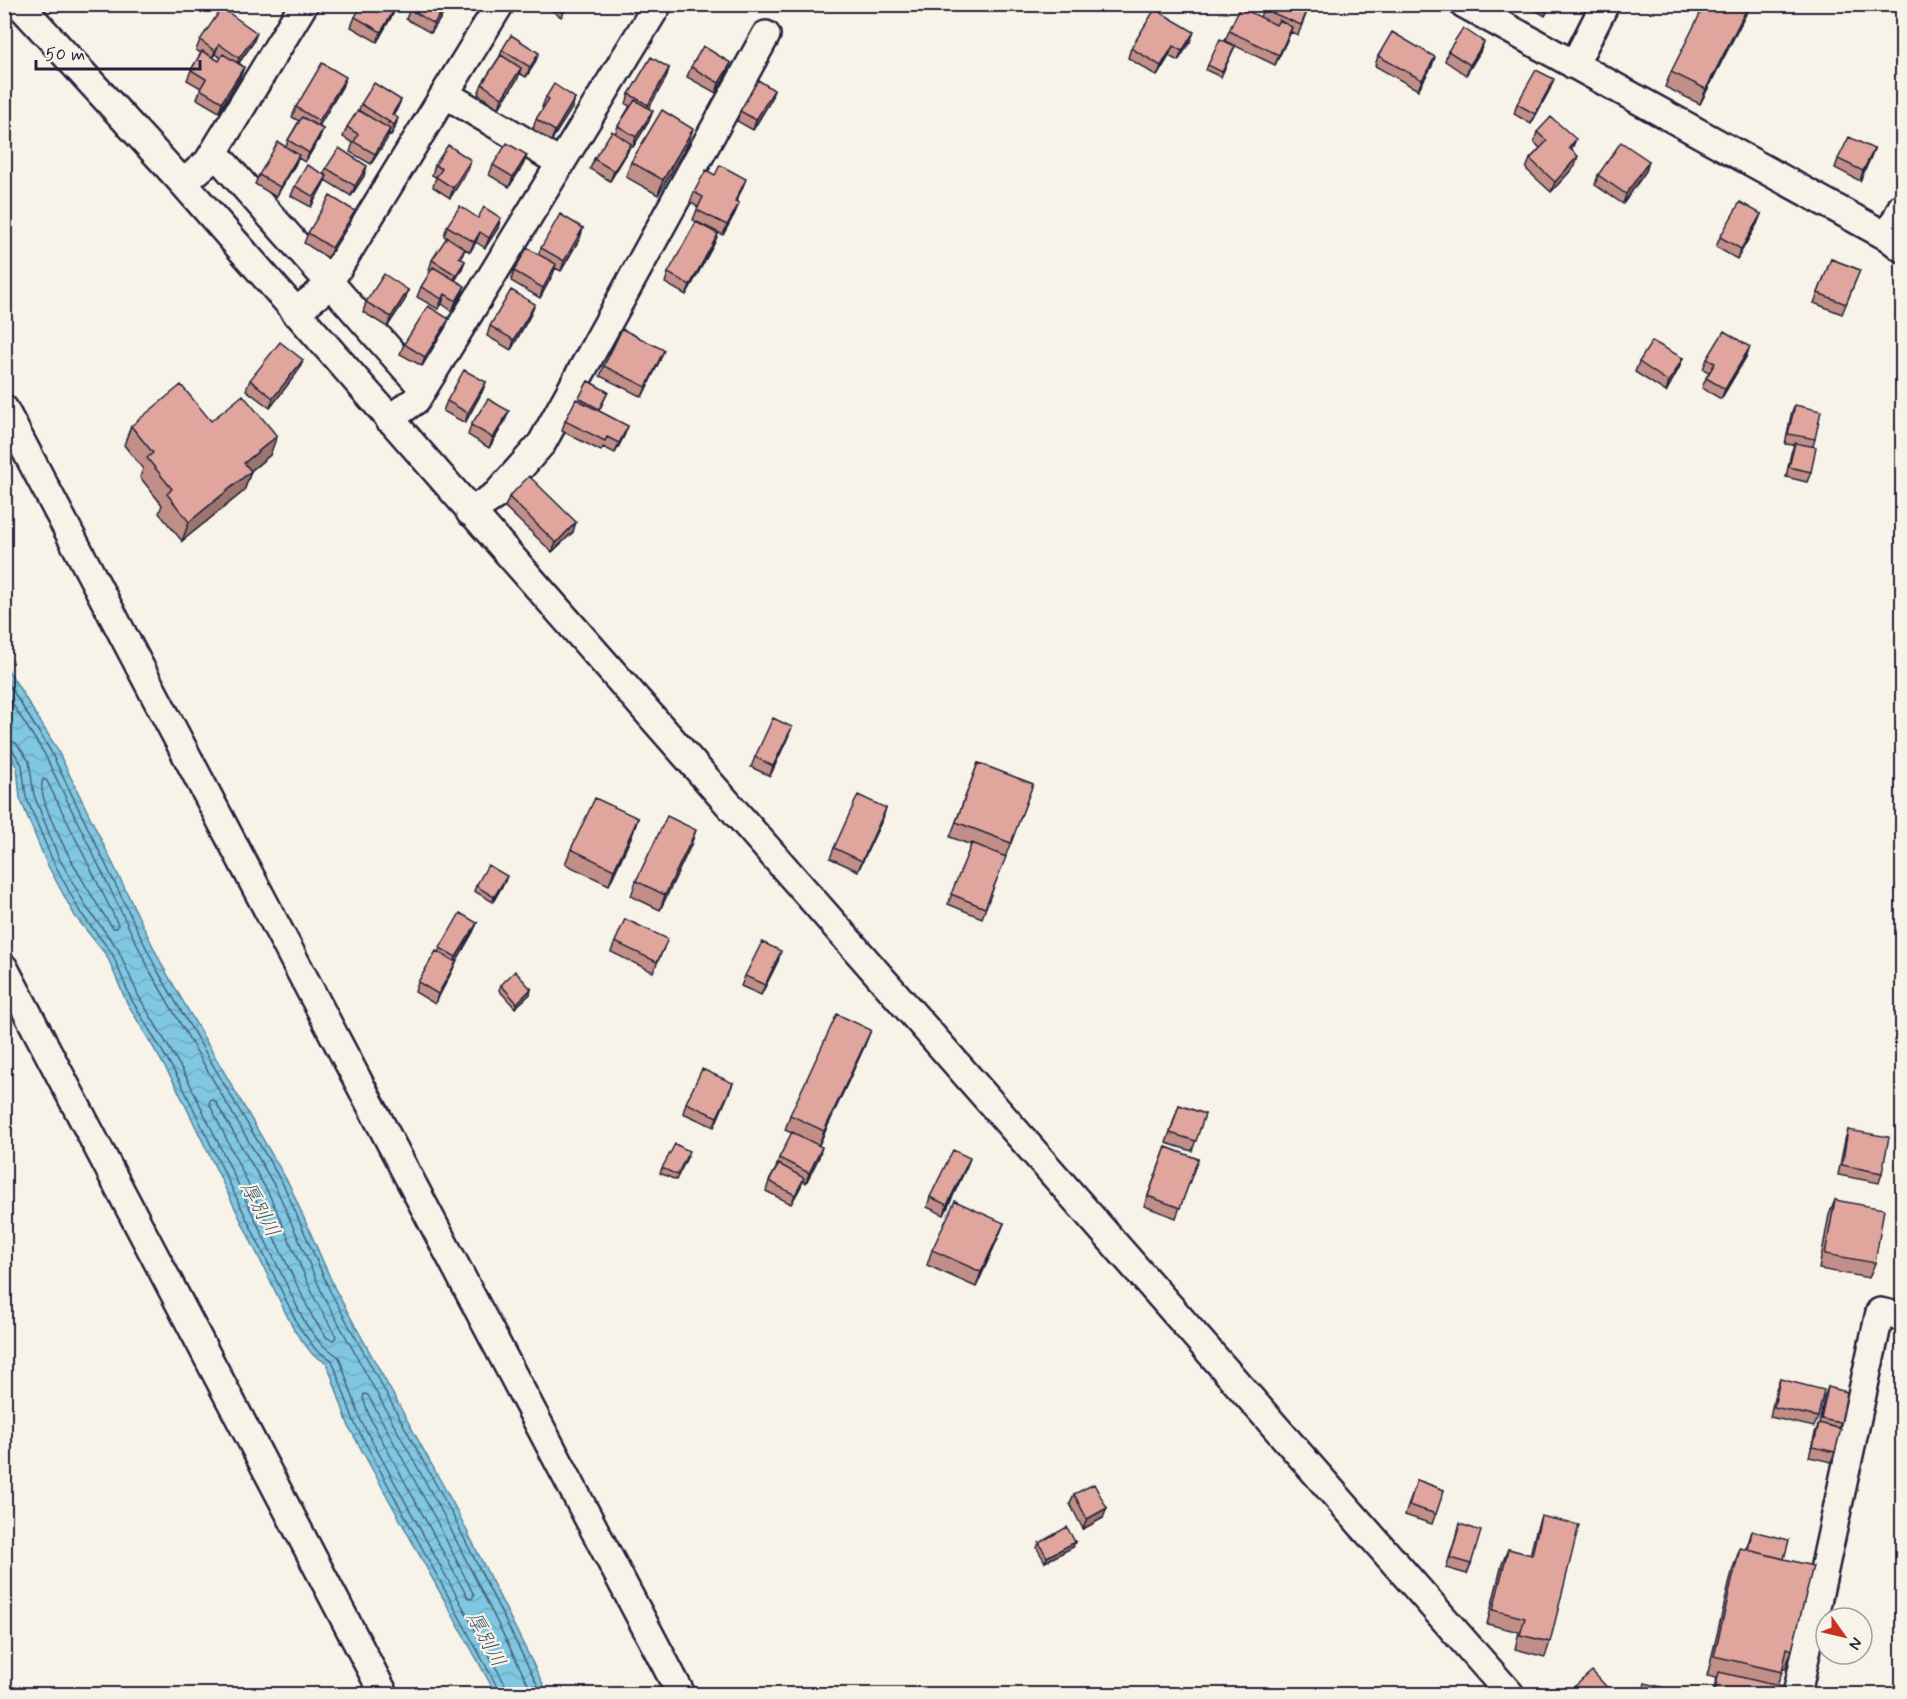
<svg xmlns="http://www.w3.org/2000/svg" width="1907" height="1699" font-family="Mynerve,'Klee One',sans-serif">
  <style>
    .water { fill: url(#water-waves); stroke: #5a859f; stroke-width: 1.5 }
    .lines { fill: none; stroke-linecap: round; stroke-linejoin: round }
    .shore { stroke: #48647d; stroke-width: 1.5 }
    .minor-casing { stroke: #22223b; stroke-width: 32 }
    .minor { stroke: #f7f3e8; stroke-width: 27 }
    .wall { fill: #c18f87; stroke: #22223b; stroke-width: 1.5; fill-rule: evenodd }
    .shaded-wall { fill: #9d746e; stroke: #22223b; stroke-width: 1.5 }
    .building { fill: #e0a69d; stroke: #22223b; stroke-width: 1.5 }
    .labels { text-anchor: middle; stroke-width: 4.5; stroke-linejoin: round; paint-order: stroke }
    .water-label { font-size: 20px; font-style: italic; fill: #3e546d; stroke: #f7f3e8 }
  </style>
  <defs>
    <pattern id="water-waves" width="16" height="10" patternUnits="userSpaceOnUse" patternTransform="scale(1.5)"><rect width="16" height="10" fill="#80c7e1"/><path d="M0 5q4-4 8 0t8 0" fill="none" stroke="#6eabc2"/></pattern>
  </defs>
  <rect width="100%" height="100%" fill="#f7f3e8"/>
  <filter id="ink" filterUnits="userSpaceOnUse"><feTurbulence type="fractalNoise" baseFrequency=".0167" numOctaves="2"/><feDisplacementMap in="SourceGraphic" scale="12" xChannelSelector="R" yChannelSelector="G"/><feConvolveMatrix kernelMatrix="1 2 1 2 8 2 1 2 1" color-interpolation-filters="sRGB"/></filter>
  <g filter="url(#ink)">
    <!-- water -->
    <path class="water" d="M5,665L56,747L163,967L289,1184L335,1289L455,1507L548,1694H496L349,1427L327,1363L313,1355L294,1330L175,1084L126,1001L107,956L75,916L46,862L20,798L17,767L5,749Z"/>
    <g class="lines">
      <!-- shore -->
      <path class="shore" d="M4,677L50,750L157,970L284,1186L330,1291L450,1510L542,1694
        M4,691L44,753L151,973L277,1190L323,1295L443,1514L533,1694
        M4,739L16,743L29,761L34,795L58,856L87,908L118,949L138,995L187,1078L305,1323L321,1344L339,1357L361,1421L506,1686L508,1694
        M4,747L12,749L22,765L26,797L52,859L80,912L112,953L131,999L180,1081L299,1327L316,1350L332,1360L355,1424L501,1694
        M43,779L47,781L115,918L118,925L117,928H113C97,907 32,801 43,779Z
        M211,1099L215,1101L269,1194L315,1299L336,1336L334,1340L327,1338L313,1318L209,1103Z
        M364,1394L368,1395L435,1518L474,1595L472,1599L468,1598L370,1418L363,1398Z"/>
      <defs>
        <path id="minor" d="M19,4L183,183L1510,1694
          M1464,4L1888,237L1902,248
          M1574,65L1605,4
          M445,94L561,163
          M214,152L423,388
          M183,183L208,162L304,4
          M1888,237L1902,207
          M295,312L325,289L500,4
          M4,409L681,1694
          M389,419L416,400L658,4
          M470,512L496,495L542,443L766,35
          M4,968L384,1694
          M1797,1694L1880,1312L1902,1317"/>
      </defs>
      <!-- minor casing -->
      <use href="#minor" class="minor-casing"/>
      <!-- minor -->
      <use href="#minor" class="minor"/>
    </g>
    <!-- wall -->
    <path class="wall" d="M542,4H568L561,17Z
      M619,4H632L628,10Z
      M1265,4H1310L1298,35L1291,32L1275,65L1225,41L1229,31L1260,17Z
      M1525,4H1551L1545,16Z
      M1751,4L1700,104L1665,87L1671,72Z
      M447,8L431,33L406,19L410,9Z
      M393,14L377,42L351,27L355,17Z
      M200,40L253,43L239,63L244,67L240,77L219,112L197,99L201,88L187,80L191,70L201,53L196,50ZM215,54L221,58L219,61L213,57Z
      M1190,42L1178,61L1169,56L1157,76L1128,58L1131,48Z
      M1235,46L1221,77L1206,70L1208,65Z
      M502,50L535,63L526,77L519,73L518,78L499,108L478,94L482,84L500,56Z
      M1448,51L1480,52L1466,75L1445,61Z
      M1378,56L1432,66L1418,90L1375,66Z
      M691,67L727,73L716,93L687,77Z
      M669,68L666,78L648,108L649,121L633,147L630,146L627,153L610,181L590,169L594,159L615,134L618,126L630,106L626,104L629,94Z
      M342,87L319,126L323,129L319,139L305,162L298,158L295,165L276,197L255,184L259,175L286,147L288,140L299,121L292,117L296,107Z
      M1550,89L1531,124L1514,114L1517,104Z
      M546,97L575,98L572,108L551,141L533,129L536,119L544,108L542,107Z
      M401,100L397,109L394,115L395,128L391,135L389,134L387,139L371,164L350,152L353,143L343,137L347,127L359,110L361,104Z
      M771,100L753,130L737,121L740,111Z
      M1537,132L1572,149V150L1575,166L1551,192L1526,169L1530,159L1540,148L1534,142Z
      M688,143L658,195L626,177L631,162Z
      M1874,149L1870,159L1860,181L1835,168L1838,159Z
      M527,155L523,165L509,187L489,175L493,165Z
      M1649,161L1646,171L1623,204L1595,185L1598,175Z
      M435,165L468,170L450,198L433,187L436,177L432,175Z
      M326,168L364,176L351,196L325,180L311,207L291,196L295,186L324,174Z
      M742,189L736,201L739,203L735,213L723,235L693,220L698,207L690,202L694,192Z
      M1761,214L1757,224L1737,259L1716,247L1720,237Z
      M478,218L498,228L485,248L476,242L470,252L465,249L461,259L465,261L461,271L455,280L461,296L452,311L442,304L438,309L417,297L421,287L431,272L429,270L432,260L447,238L444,236L447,226Z
      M351,221L328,258L304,243L308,233Z
      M583,228L580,238L561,271L555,268L553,274L540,298L511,281L514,271L538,254L541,248Z
      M718,234L714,244L686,295L665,283L668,273Z
      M1831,259L1860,270L1842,314L1814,303Z
      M408,290L405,300L387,327L363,312L366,302Z
      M531,314L511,350L487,336L490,326Z
      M445,328L422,366L400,354L404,344Z
      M1746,357L1721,399L1702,388L1706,378L1709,372L1703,369L1707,359Z
      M1683,358L1679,368L1666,392L1635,372L1639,362Z
      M303,360L299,370L270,408L246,390L250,380Z
      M660,360L642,397L600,376L604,366Z
      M588,381L608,392L599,411L628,426L624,436L615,453L603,447L601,451L562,431L565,421L578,400Z
      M486,382L482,392L465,423L443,411L447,401Z
      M1795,405L1815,439L1813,446L1811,472L1807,482L1786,477L1791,453L1794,445L1785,444L1791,415Z
      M211,421L270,455L251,471L244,491L182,541L159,513L162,505L140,477L143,469L124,445L131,426Z
      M505,421L489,448L468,435L471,425Z
      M509,497L573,532L552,552L505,507Z
      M788,737L770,776L751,767L755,757Z
      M978,763L1033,784L982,918L948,904L971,845L950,837Z
      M638,818L633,833L609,885L565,864L571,849Z
      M883,818L858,871L830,858L834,848Z
      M691,845L660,910L631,896L636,881Z
      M505,881L493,902L474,891L476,886Z
      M477,923L473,932L456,962L452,971L435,1004L415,992L418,982L438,952L440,948Z
      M615,942L664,948L653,972L611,952Z
      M778,961L761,995L741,986L745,976Z
      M501,985L531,989L530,994L515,1008L499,990Z
      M865,1045L819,1145V1157L806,1183L803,1181L800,1188L791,1204L766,1191L769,1181L776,1168L779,1158L792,1133L785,1130L790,1115Z
      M733,1083L714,1127L683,1113L686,1103Z
      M1179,1105L1205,1114L1192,1151L1166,1143Z
      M1848,1130L1882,1173L1879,1183L1838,1175L1845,1140Z
      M1166,1147L1198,1159L1176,1218L1144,1206Z
      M688,1156L676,1180L660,1173L662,1168Z
      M970,1158L966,1168L944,1215L927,1207L930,1197Z
      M1835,1200L1875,1263L1869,1278L1819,1269L1829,1215Z
      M1004,1223L998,1238L976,1287L927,1265L932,1250Z
      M1780,1379L1818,1417L1814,1427L1770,1417L1776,1389Z
      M1828,1387L1841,1423L1838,1429L1835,1452L1831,1462L1809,1457L1815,1433L1819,1423L1824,1397Z
      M1417,1480L1444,1490L1432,1524L1405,1515Z
      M1074,1494L1103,1518L1083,1529L1070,1504Z
      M1541,1516L1550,1642L1545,1657L1515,1649L1519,1632L1487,1624L1502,1564L1508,1549L1530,1555L1536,1531Z
      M1460,1524L1471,1564L1467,1574L1446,1568Z
      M1752,1531L1784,1559L1792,1650L1785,1669H1783L1777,1686L1781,1695H1713L1717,1678L1707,1676L1733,1568L1740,1548L1746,1550Z
      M1039,1543L1073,1547L1045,1562L1037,1548Z
      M1574,1687L1614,1695H1572Z"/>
    <!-- shaded-wall -->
    <path class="shaded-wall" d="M446,4H448L447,8L431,33L434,24Z
      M566,4H568L561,17L565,7Z
      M1549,4H1551L1545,16Z
      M1749,4H1751L1700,104L1706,89Z
      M397,5L393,14L377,42L381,32Z
      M1292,27L1289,36L1275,65L1279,55Z
      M1194,32L1190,42L1178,61L1182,51Z
      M257,33L253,43L235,68L239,58Z
      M1484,42L1480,52L1466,75L1470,65Z
      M219,44L215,54L211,61L215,51Z
      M1173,46L1169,56L1157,76L1161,66Z
      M539,53L535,63L526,77L530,67Z
      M1435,57L1432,66L1418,90L1422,80Z
      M731,63L727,73L716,93L719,83Z
      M244,67L240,77L219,112L222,102Z
      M521,68L518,78L499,108L502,98Z
      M669,68L666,78L645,115L648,105Z
      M346,77L342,87L316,131L319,121Z
      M1554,79L1550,89L1531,124L1535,114Z
      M774,90L771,100L753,130L756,120Z
      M575,98L572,108L551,141L555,131Z
      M401,100L397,109L388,124L392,114Z
      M653,111L649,121L633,147L636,137Z
      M398,118L395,128L391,135L394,125Z
      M323,129L319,139L305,162L309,153Z
      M390,129L387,139L371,164L375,154Z
      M693,129L688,143L658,195L663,180Z
      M1576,139L1572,149L1565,157L1569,148Z
      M631,144L627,153L610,181L614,171Z
      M1874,149L1870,159L1860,181L1863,171Z
      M299,155L295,165L276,197L280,187Z
      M527,155L523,165L509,187L513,177Z
      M1578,156L1575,166L1551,192L1555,182Z
      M471,160L468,170L450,198L453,188Z
      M1649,161L1646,171L1623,204L1626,194Z
      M367,166L364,176L351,196L355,186Z
      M327,176L323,185L311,207L314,197Z
      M746,179L742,189L731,211L735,201Z
      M739,203L735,213L723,235L727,225Z
      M355,211L351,221L328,258L332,248Z
      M1761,214L1757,224L1737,259L1741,249Z
      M501,218L498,228L485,248L489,238Z
      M583,228L580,238L561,271L564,261Z
      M480,232L476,242L470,252L474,242Z
      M718,234L714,244L686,295L690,285Z
      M465,261L461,271L452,285L456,275Z
      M556,264L553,274L540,298L543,288Z
      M465,286L461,296L452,311L456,301Z
      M408,290L405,300L387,327L391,317Z
      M445,294L442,304L438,309L442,299Z
      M535,304L531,314L511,350L514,340Z
      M449,319L445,328L422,366L425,357Z
      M1750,347L1746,357L1721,399L1725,389Z
      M664,350L660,360L642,397L646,387Z
      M1683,358L1679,368L1666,392L1669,382Z
      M303,360L299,370L270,408L273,398Z
      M486,382L482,392L465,423L468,413Z
      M509,411L505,421L489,448L493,438Z
      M628,426L624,436L615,453L619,443Z
      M277,436L270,455L237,482L244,463Z
      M251,471L244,491L182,541L189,522Z
      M576,522L573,532L552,552L556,543Z
      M792,727L788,737L770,776L773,766Z
      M886,808L883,818L858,871L862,861Z
      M638,818L633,833L609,885L614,870Z
      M696,830L691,845L660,910L665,895Z
      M507,876L505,881L493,902L494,897Z
      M477,923L473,932L453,967L456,957Z
      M781,951L778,961L761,995L765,985Z
      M456,962L452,971L435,1004L438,994Z
      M531,989L530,994L515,1008L517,1003Z
      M871,1030L865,1045L818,1146L824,1131Z
      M733,1083L729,1093L714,1127L717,1117Z
      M822,1147L819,1157L806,1183L809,1173Z
      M970,1158L966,1168L944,1215L947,1205Z
      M804,1178L800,1188L791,1204L795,1195Z
      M1004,1223L998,1238L976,1287L981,1272Z
      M1107,1508L1103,1518L1083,1529L1087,1519Z
      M1075,1542L1073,1547L1045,1562L1047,1557Z"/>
    <!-- building -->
    <path class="building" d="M362,4H397V5L381,32L355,17Z
      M413,4H446L434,24L410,9Z
      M1265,4H1310L1301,25L1263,9Z
      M1705,4H1749L1706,89L1671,72Z
      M1240,7L1276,25L1279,20L1292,27L1279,55L1229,31Z
      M222,8L257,33L239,58L219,44L215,51L200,40Z
      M1155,9L1194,32L1182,51L1173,46L1161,66L1131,48Z
      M1463,28L1484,42L1470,65L1448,51Z
      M1392,32L1435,57L1422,80L1378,56Z
      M511,35L539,53L530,67L502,50Z
      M1220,39L1235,46L1222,72L1208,65Z
      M703,46L731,63L719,83L691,67Z
      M202,51L219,61L223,54L244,67L222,102L200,89L206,79L191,70Z
      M501,55L521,68L502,98L482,84Z
      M651,57L669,68L648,105L629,94Z
      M322,63L346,77L319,121L296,107Z
      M1536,70L1554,79L1535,114L1517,104Z
      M758,80L774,90L756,120L740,111Z
      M374,83L401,100L392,114L398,118L394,125L361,104Z
      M554,84L575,98L555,131L536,119L549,99L546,97Z
      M635,100L653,111L636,137L618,126Z
      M358,110L390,129L375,154L354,142L358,134L347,127Z
      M662,110L693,129L663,180L631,162Z
      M302,117L323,129L309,153L288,140Z
      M1551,117L1576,139L1569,148L1578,156L1555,182L1530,159L1547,141L1537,132Z
      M612,131L631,144L614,171L594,159Z
      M1849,137L1874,149L1863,171L1838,159Z
      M278,142L299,155L280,187L259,175Z
      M1621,142L1649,161L1626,194L1598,175Z
      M507,143L527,155L513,177L493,165Z
      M448,145L471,160L453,188L436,177L442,169L435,165Z
      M339,148L367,166L355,186L326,168Z
      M307,165L327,176L314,197L295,186Z
      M720,165L746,179L735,201L739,203L727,225L697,210L703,197L694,192L706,170L715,175Z
      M330,196L355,211L332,248L308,233Z
      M1740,202L1761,214L1741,249L1720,237Z
      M460,206L478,218L484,207L501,218L489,238L480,232L474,242L447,226Z
      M560,214L583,228L564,261L541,248Z
      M696,222L718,234L690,285L668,273Z
      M447,237L465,249L459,257L465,261L456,275L432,260Z
      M527,248L556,264L543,288L514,271Z
      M1831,259L1860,270L1846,304L1818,293Z
      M433,267L465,286L456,301L445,294L442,299L421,287Z
      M384,274L408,290L391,317L366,302Z
      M511,290L535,304L514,340L490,326Z
      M428,306L449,319L425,357L404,344Z
      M622,329L664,350L646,387L604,366Z
      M1724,331L1750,347L1725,389L1706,378L1715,363L1707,359Z
      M1652,341L1683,358L1669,382L1639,362Z
      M280,342L303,360L273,398L250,380Z
      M464,370L486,382L468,413L447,401Z
      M588,381L608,392L599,409L579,398Z
      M181,385L211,421L243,395L277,436L244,463L251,471L189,522L167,494L172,489L147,458L153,453L131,426Z
      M488,399L509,411L493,438L471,425Z
      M576,399L628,426L619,443L607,437L605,441L565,421Z
      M1795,405L1821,411L1815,439L1788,434Z
      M1795,443L1816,447L1811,472L1789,467Z
      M529,476L576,522L556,543L509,497Z
      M773,718L792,727L773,766L755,757Z
      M978,763L1033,784L1011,843L956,822Z
      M858,795L886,808L862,861L834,848Z
      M595,798L638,818L614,870L571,849Z
      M667,816L696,830L665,895L636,881Z
      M972,843L1006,857L985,908L951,894Z
      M488,865L507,876L494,897L476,886Z
      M460,913L477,923L456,957L440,948Z
      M625,919L668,939L657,962L615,942Z
      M762,942L781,951L765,985L745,976Z
      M436,951L456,962L438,994L418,982Z
      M515,971L531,989L517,1003L501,985Z
      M837,1014L871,1030L824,1131L790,1115Z
      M702,1069L733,1083L717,1117L686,1103Z
      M1179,1105L1205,1114L1196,1141L1170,1133Z
      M1848,1130L1889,1137L1882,1173L1842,1165Z
      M792,1132L822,1147L809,1173L779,1158Z
      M675,1144L689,1151L677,1175L662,1168Z
      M1166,1147L1198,1159L1180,1208L1148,1196Z
      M953,1150L970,1158L947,1205L930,1197Z
      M779,1164L804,1178L795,1195L769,1181Z
      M1835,1200L1884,1209L1875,1263L1825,1254Z
      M955,1201L1004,1223L981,1272L932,1250Z
      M1780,1379L1824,1390L1818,1417L1774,1407Z
      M1828,1387L1847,1392L1841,1423L1821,1419Z
      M1819,1423L1841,1429L1835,1452L1813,1447Z
      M1417,1480L1444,1490L1436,1514L1409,1505Z
      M1094,1484L1107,1508L1087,1519L1074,1494Z
      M1541,1516L1579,1525L1550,1642L1520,1635L1525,1618L1493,1610L1508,1549L1532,1555Z
      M1460,1524L1481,1531L1471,1564L1450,1558Z
      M1067,1527L1075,1542L1047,1557L1039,1543Z
      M1752,1531L1789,1540L1784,1559L1748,1550Z
      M1740,1548L1813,1566L1792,1650L1787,1648L1782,1672L1714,1656Z
      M1592,1671L1614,1695H1581L1574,1687Z
      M1719,1672L1783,1687L1781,1695H1714Z
      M1645,1683L1673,1690L1672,1695H1642Z"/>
  </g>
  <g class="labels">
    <!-- water labels -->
    <g class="water-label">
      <text transform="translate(261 1209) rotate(62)" y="7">厚別川</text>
      <text transform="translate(487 1639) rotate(62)" y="7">厚別川</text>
    </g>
  </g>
  <!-- margin -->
  <rect width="1907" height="1699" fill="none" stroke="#f7f3e8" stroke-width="24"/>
  <rect x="12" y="12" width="1883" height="1675" fill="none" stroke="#22223b" stroke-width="2" filter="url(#ink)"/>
  <!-- north arrow -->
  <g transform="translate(1844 1636) rotate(124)"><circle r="28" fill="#f7f3e8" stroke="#a29fa3" stroke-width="1.5"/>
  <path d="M0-4.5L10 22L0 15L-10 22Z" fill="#c8321e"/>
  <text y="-9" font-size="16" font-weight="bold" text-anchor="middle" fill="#22223b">N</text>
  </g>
  <!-- scale -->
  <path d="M36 60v9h164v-9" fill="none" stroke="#22223b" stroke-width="3"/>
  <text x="45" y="60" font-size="18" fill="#22223b" stroke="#f7f3e8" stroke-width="4.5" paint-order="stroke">50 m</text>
</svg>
